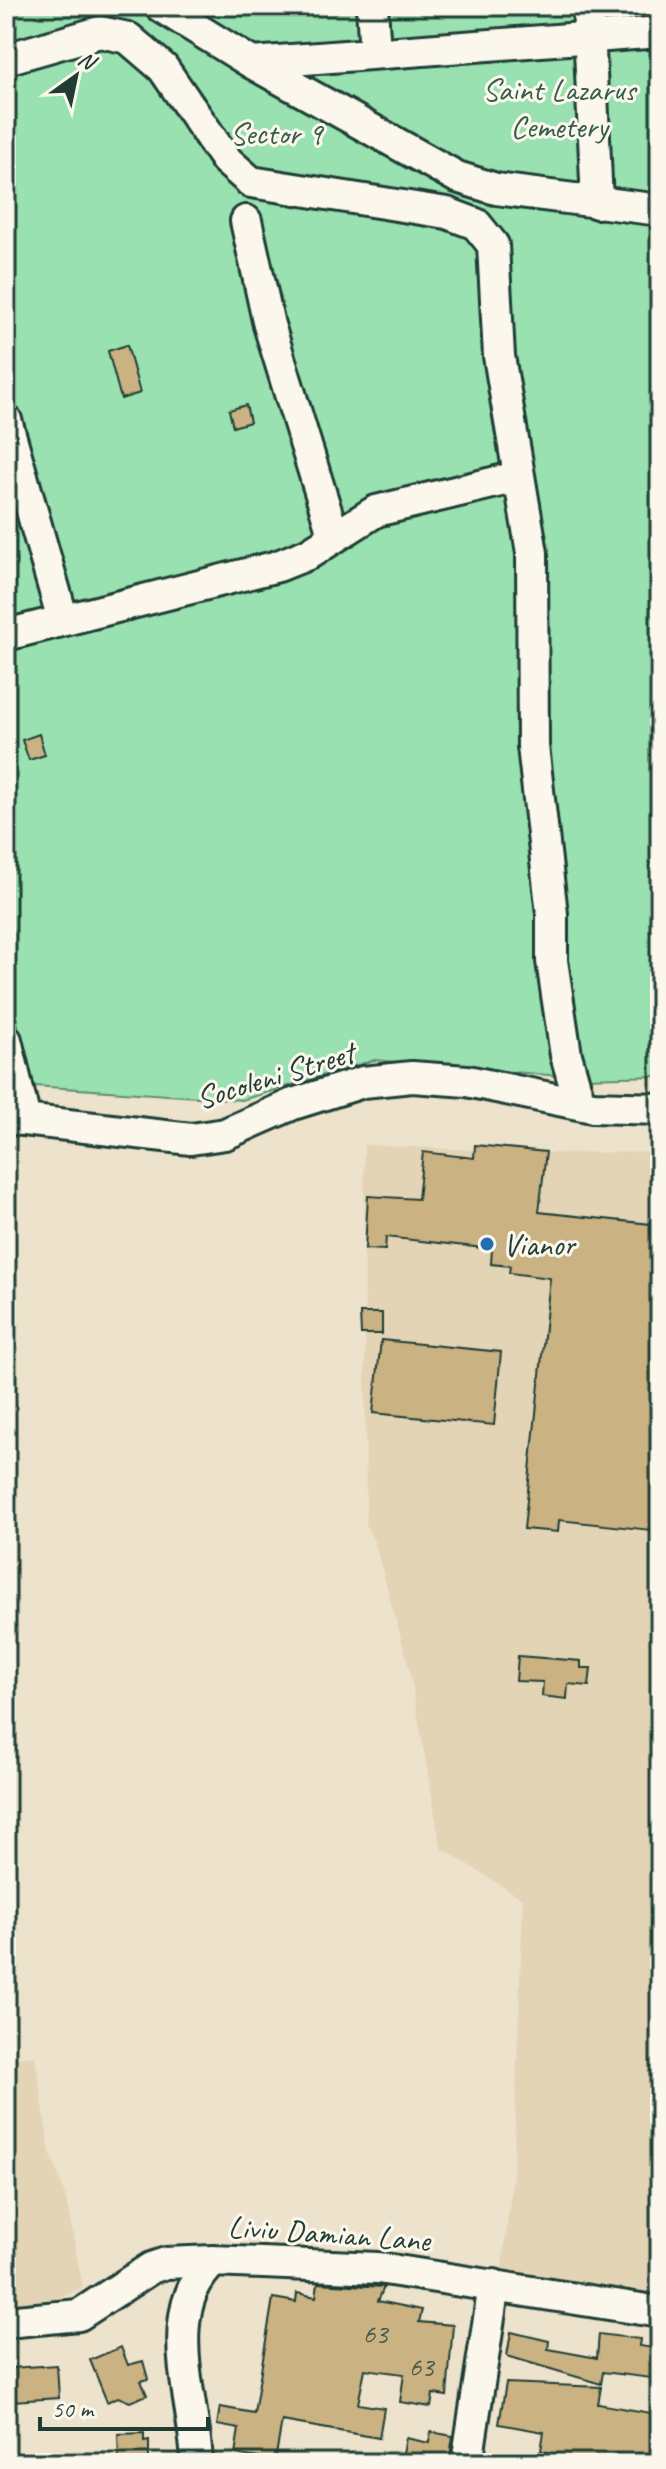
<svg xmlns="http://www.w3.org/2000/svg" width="666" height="2469" font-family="Caveat,sans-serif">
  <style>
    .built { fill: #e3d4b6 }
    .green { fill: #99e1b0; stroke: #5c8f72; stroke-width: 2 }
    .building { fill: #cbb282; stroke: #1f3d34; stroke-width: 2 }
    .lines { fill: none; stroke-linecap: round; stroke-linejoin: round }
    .minor-casing { stroke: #1f3d34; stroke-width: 36 }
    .minor { stroke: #fbf7ec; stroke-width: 30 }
    .poi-dot { fill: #1f6fb2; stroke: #fbf7ec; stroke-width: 3 }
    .labels { text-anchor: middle; stroke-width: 6; stroke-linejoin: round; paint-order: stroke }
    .number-label { font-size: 28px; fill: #4a5a48 }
    .park-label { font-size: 32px; fill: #375e4d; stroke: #fbf7ec }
    .street-label { font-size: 32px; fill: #1f3d34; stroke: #fbf7ec }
    .poi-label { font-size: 32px; fill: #1f3d34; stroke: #fbf7ec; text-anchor: start }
  </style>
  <rect width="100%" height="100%" fill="#ede2cc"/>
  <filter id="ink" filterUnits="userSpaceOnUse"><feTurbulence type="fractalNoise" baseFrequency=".0125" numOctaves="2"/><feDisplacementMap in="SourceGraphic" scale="16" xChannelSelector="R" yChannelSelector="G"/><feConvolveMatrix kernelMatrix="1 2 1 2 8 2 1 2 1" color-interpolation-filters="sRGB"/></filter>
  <g filter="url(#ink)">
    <!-- built -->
    <path class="built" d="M364,1145L545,1153L660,1152V2294L501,2274L513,2176L523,1899L441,1848L409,1667L375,1544L366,1525Z
      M35,2056L50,2152L65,2194L83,2288L47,2303L6,2306V2059Z"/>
    <!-- green -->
    <path class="green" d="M6,6H660V1076L583,1078L374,1060L242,1100L34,1086L6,980Z"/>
    <!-- building -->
    <path class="building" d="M127,345L140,393L121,399L108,351Z
      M246,405L250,422L233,427L229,410Z
      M39,734L45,755L29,760L22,740Z
      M475,1145L546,1152L539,1212L660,1225V1531L559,1520L558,1532L524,1529L550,1278L509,1273L510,1266L491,1264L492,1249L386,1237L385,1250L365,1249L368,1196L418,1199L423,1152L474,1158Z
      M360,1313H382V1334H361Z
      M381,1340L501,1352L494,1425L373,1413Z
      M518,1656L581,1661V1668H591L589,1686L568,1684L567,1699L542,1696L543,1682L516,1681Z
      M318,2283L384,2287L378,2301L422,2310L419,2322L453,2325L447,2396L433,2394L431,2407L400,2402L404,2374L365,2369L358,2404L384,2408L379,2438L282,2421L275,2461L235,2454L239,2429L217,2425L220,2407L254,2413L273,2298L296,2302L297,2293L316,2297Z
      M511,2332L549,2341L548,2349L597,2358L599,2334L640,2339L639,2346L655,2348L651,2378L603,2372L601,2384L507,2356Z
      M121,2347L128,2365L143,2361L148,2379L141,2381L147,2395L130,2402L118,2397L107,2402L90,2360Z
      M57,2365L59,2398L12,2401L10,2368Z
      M506,2383L601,2387L598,2404L657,2414L649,2463H546L548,2452L541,2451L544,2432L499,2424Z
      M431,2432L453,2436L450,2456L446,2455L445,2463H401L406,2438L429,2443Z
      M144,2433V2441L149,2440V2463H119L118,2434Z"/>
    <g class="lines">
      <defs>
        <path id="minor" d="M160,6L252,63L457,177L496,189L660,210
          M372,6L375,53
          M588,6L597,203
          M6,59L100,32L128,38L163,68L226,160L251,182L447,213L476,224L493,245L499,356L532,553L533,746L552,914V961L566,1055L580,1104
          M252,63L660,32
          M246,221L269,325L334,537
          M6,420L63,620
          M6,635L278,566L308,554L376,511L517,477
          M6,1040L25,1120
          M6,1118L191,1139L225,1134L293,1104L363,1082L412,1077L467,1081L593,1107L660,1109
          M6,2322L79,2315L151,2268L166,2263L214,2261L378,2268L660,2312
          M197,2463C195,2399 158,2310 214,2261
          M467,2463L494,2285"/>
      </defs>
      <!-- minor casing -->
      <use href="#minor" class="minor-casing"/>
      <!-- minor -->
      <use href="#minor" class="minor"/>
    </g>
  </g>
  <!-- markers -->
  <circle class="poi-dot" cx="487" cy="1244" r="8"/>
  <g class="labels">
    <!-- number labels -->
    <g class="number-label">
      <text x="375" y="2343">63</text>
      <text x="421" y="2376">63</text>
    </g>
    <!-- park labels -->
    <g class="park-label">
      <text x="559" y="100">Saint Lazarus<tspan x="559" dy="37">Cemetery</tspan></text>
      <text x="276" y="144">Sector 9</text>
    </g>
    <!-- street labels -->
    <g class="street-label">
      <text transform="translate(275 1075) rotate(-17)" y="11">Socoleni Street</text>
      <text transform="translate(329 2233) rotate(4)" y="11">Liviu Damian Lane</text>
    </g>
    <!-- poi labels -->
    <g class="poi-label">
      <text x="503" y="1255">Vianor</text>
    </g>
  </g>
  <!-- margin -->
  <rect width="666" height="2469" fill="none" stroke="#fbf7ec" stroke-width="32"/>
  <rect x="16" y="16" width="634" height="2437" fill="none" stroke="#1f3d34" stroke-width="3" filter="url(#ink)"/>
  <!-- north arrow -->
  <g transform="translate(76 76) rotate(33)" stroke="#fbf7ec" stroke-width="6" paint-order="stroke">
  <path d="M0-6L14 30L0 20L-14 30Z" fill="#1f3d34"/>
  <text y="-12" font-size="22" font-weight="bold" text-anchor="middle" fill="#1f3d34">N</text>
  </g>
  <!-- scale -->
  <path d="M40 2417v12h168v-12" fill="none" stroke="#1f3d34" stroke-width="4"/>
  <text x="52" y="2417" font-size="24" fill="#1f3d34" stroke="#fbf7ec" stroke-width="6" paint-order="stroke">50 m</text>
</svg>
